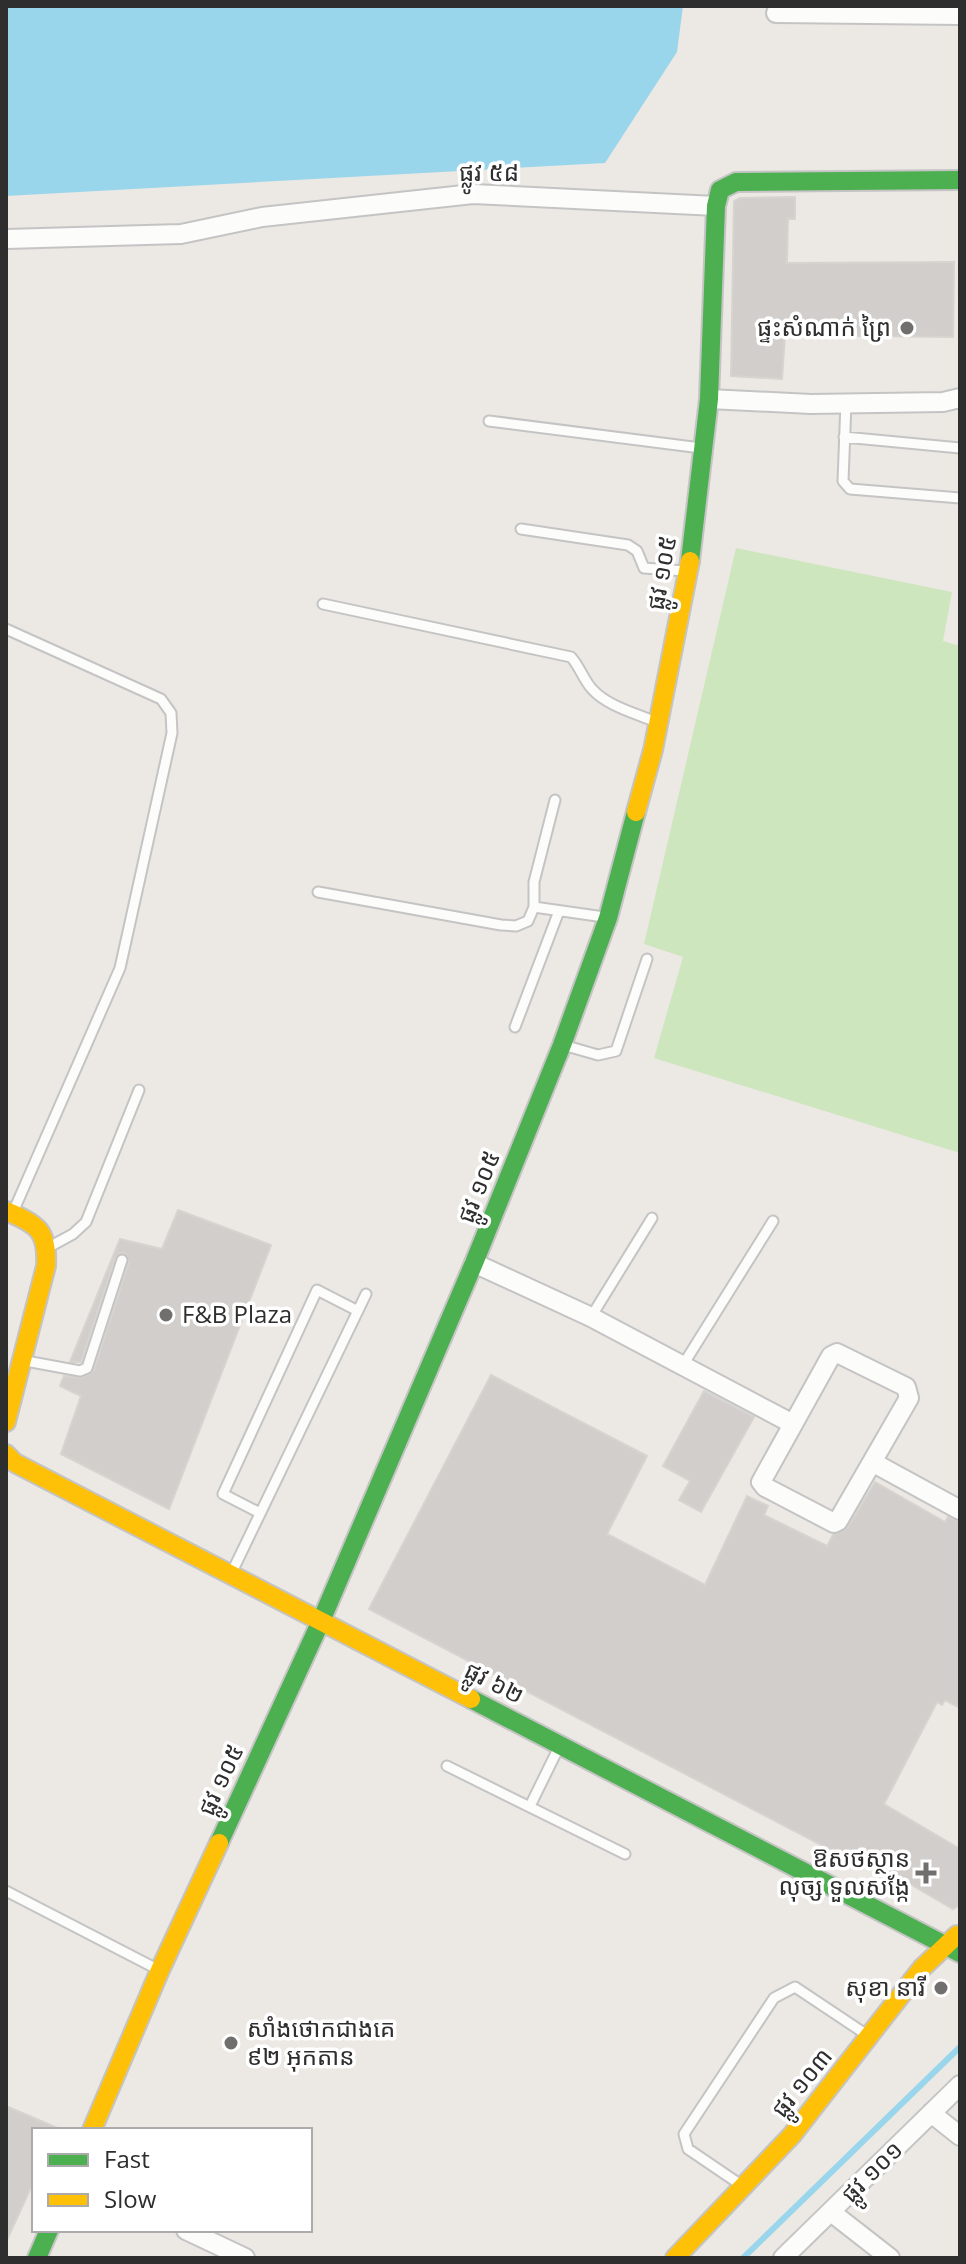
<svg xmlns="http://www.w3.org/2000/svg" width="966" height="2264" font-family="'Open Sans','Noto Sans Khmer',sans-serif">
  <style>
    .green { fill: #cee6be }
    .water { fill: #99d6ec }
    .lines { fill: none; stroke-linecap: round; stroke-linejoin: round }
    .stream { stroke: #99d6ec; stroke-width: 6 }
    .building { fill: #d1cecb; stroke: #d7d4d0; stroke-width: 2 }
    .lane-casing { stroke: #c5c4c5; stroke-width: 13 }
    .street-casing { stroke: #c5c4c5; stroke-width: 22 }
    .fast-casing { stroke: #c5c4c5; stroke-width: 22 }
    .slow-casing { stroke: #c5c4c5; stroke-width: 22 }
    .lane { stroke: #fcfcfb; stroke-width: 9 }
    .street { stroke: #fcfcfb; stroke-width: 18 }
    .fast { stroke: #4caf50; stroke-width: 18 }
    .slow { stroke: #ffc107; stroke-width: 18 }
    .poi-dot { fill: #706f6e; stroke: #fff; stroke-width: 3 }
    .labels { text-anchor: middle; stroke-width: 7; stroke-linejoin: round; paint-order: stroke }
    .street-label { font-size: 24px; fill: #2e2e2e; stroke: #fff }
    .poi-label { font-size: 24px; fill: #2e2e2e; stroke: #fff; text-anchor: end }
  </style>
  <rect width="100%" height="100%" fill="#ece8e4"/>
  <!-- green -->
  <path class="green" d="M736,548L952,592L943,641L960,646V1153L654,1058L683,957L644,944Z"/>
  <!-- water -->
  <path class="water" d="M6,6H683L677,52L605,163L6,196Z"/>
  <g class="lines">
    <!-- stream -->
    <path class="stream" d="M743,2258L960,2047"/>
  </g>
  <!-- building -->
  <path class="building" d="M795,197V219H788L787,263L954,262L953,337L785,335L782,379L731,376L734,201L740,198Z
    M178,1210L271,1245L169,1509L61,1454L81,1396L60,1386L64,1376L82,1378L94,1370L129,1262L125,1253H120L115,1258L81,1362H70L120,1239L162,1249Z
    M491,1375L647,1456L607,1534L705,1585L747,1496L768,1506L764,1515L827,1546L833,1535L848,1527L875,1482L945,1522L948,1517L960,1522V1708L945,1700L942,1705L937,1702L884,1804L960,1849V1905L953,1909L859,1854L854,1862L369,1609Z
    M704,1391L754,1417L701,1512L679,1500L690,1481L663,1466Z
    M6,2106L62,2130H34V2181L6,2242Z"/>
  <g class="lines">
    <defs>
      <path id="lane" d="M846,403L843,481L850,489L960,498
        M489,421L701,448
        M844,437L960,448
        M521,529L628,545L637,551L644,568L685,571
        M323,604L571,657C580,667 583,679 592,689C607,706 635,713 656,722
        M6,629L161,699L171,713L172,733L120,968L14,1210
        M555,800L534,882V907L604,917
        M318,892L501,925L516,926L528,921L534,907
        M515,1027L559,911
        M563,1045L598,1055L616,1051L647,959
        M51,1246L73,1234L86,1222L139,1090
        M591,1317L652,1218
        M26,1361L80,1371L87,1368L122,1260
        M683,1365L773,1221
        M260,1513L223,1494L317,1290L358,1311
        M232,1572L366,1294
        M447,1766L625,1854
        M530,1806L559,1747
        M6,1891L157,1969
        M741,2185L688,2149L684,2134L774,1998L795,1987L867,2035"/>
      <path id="street" d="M776,13L960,15
        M6,239L181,234L262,217L473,194L716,206
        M709,399L811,404L943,402L960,398
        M474,1263L591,1317L793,1424
        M837,1353L906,1387L909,1398L838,1521L834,1523L765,1487L761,1482L831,1356Z
        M872,1462L960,1510
        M931,2113L960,2136
        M831,2212L890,2258
        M186,2230L245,2258
        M783,2258L960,2085"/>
      <path id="fast" d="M690,561L709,399L716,206L720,190L736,182L960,180
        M471,1699L960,1953
        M219,1843L321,1621L474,1263L562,1045L608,918L636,812
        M37,2258L49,2230"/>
      <path id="slow" d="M636,812L653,750L690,561
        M6,1211C37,1224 48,1230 46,1266L6,1422
        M6,1454L15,1463L471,1699
        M92,2130L160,1970L219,1843
        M675,2258L792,2135L922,1968L957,1935"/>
    </defs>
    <!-- lane casing -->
    <use href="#lane" class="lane-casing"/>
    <!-- street casing -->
    <use href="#street" class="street-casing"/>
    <!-- fast casing -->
    <use href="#fast" class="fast-casing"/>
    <!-- slow casing -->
    <use href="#slow" class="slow-casing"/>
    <!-- lane -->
    <use href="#lane" class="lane"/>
    <!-- street -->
    <use href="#street" class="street"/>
    <!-- fast -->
    <use href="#fast" class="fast"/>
    <!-- slow -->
    <use href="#slow" class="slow"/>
  </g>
  <!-- markers -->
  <g class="poi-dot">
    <circle cx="907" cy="328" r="8"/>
    <circle cx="166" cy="1315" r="8"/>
    <path d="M922 1861h8v8h8v8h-8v8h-8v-8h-8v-8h8z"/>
    <circle cx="941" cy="1988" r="8"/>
    <circle cx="231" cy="2043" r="8"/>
  </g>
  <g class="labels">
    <!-- street labels -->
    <g class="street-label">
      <text x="489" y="181">ផ្លូវ ៥៨</text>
      <text transform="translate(662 573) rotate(-80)" y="8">ផ្លូវ ១០៥</text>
      <text transform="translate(479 1187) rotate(-68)" y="8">ផ្លូវ ១០៥</text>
      <text transform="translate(494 1683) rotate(27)" y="8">ផ្លូវ ៦២</text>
      <text transform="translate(221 1780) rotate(-65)" y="8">ផ្លូវ ១០៥</text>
      <text transform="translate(802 2083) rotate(-51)" y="8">ផ្លូវ ១០៣</text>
      <text transform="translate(872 2172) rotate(-45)" y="8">ផ្លូវ ១០១</text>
    </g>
    <!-- poi labels -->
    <g class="poi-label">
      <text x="891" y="336">ផ្ទះសំណាក់ ព្រៃ</text>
      <text x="182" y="1323" text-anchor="start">F&amp;B Plaza</text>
      <text x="910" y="1867">ឱសថស្ថាន<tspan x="910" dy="28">លុច្ស ទួលសង្កែ</tspan></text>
      <text x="925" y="1996">សុខា នារី</text>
      <text x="247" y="2037" text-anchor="start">សាំងថោកជាងគេ<tspan x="247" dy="28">៩២ អុកតាន</tspan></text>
    </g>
  </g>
  <!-- border -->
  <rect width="966" height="2264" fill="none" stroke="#2e2e2e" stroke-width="16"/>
  <!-- legend -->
  <rect x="32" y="2128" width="280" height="104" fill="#ffffff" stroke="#ababab" stroke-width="2"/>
  <rect x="48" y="2154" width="40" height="12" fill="#4caf50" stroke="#ababab" stroke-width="2"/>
  <text x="104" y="2168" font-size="24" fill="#2e2e2e">Fast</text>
  <rect x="48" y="2194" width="40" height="12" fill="#ffc107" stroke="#ababab" stroke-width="2"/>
  <text x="104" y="2208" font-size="24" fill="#2e2e2e">Slow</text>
</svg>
